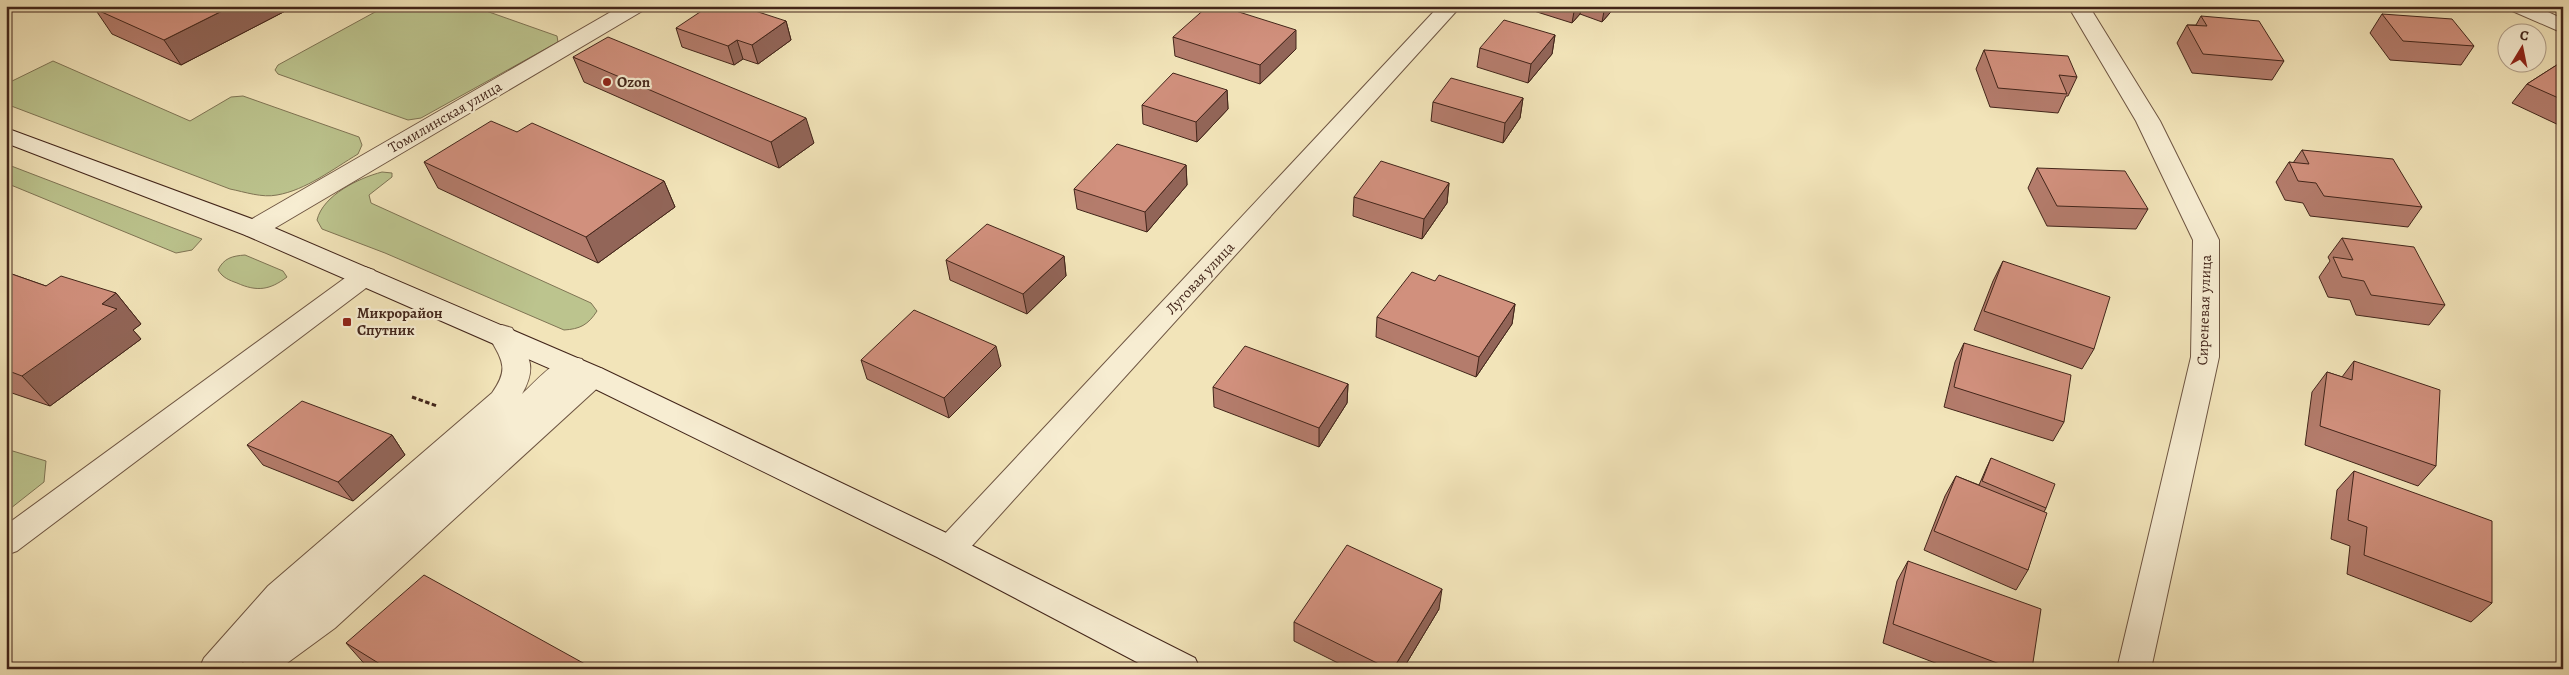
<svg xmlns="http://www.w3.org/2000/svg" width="2569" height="675" font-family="Alegreya,serif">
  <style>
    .green { fill: #bcc48e; stroke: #7f7454 }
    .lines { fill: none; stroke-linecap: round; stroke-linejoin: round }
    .street-casing { stroke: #6e5542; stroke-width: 2 }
    .secondary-casing { stroke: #42251a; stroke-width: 2 }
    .path { stroke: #42251a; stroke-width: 3; stroke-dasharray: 4.5 2.5; stroke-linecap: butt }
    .street { fill: #f7edd2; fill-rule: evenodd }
    .secondary { fill: #f7edd2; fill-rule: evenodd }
    .wall { fill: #b47c6c; stroke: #42251a }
    .shaded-wall { fill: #926558; stroke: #42251a }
    .building { fill: #d1907d; stroke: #42251a }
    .poi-dot { fill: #8f2418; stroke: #f7edd2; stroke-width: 2 }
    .labels { text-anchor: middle; stroke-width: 4.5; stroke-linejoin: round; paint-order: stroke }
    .poi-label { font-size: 15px; font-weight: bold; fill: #42251a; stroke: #f7edd2; text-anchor: start }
    .street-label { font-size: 15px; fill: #42251a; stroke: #f7edd2 }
  </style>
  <rect width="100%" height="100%" fill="#f2e4b9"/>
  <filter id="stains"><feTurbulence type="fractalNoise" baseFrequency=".004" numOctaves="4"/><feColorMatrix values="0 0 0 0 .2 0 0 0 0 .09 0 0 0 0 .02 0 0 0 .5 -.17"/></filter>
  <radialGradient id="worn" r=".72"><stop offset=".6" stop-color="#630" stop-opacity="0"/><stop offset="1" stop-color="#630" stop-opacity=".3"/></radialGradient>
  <!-- green -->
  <path class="green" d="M386,6H472L557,36L558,42L421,118L408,120L278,74L275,70L278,65Z
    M53,61L190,121L231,97L243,96L359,137L362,145L358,154C333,169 306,190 277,195C262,198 245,192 230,189L6,104V84Z
    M6,164L202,239L192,250L176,253L6,183Z
    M382,172L392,173V177L369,195L371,203L591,303L597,311C588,325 580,329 564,330L385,253L322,229L317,220C323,195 359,178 382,172Z
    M245,255L283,271L287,277C270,290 257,292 237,283C229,280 223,278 218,270C224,258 232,256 245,255Z
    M6,449L46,461L44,482L6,512Z"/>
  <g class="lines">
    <defs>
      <path id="street" d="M621,6H647L644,10L263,235L254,237L245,235L241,229L245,223Z
        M1439,6H1461L961,558L950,562L939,558L934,549L939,540Z
        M2068,6H2089L2160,121L2219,240V357L2151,669H2117L2191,357L2193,240L2136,121Z
        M2507,6H2535L2563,19V33L2510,10Z
        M365,267L374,270L378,276L374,282L17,551L6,555V525L356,270Z
        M502,325L512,328C527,354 539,364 522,394C539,379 559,352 582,359L586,366L585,368L593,366L603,369L607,376L603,383L335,628L279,669H247L243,662L237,669H199L204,658L268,586L492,393C510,368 502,360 488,335L492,328Z"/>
      <path id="secondary" d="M6,128L263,223L603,369L961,540L1195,658L1200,669H1150L939,558L583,383L245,235L6,143Z"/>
    </defs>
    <!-- street casing -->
    <use href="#street" class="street-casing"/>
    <!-- secondary casing -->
    <use href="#secondary" class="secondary-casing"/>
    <!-- path -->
    <path class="path" d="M412,397L437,406"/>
    <!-- street -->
    <use href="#street" class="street"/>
    <!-- secondary -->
    <use href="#secondary" class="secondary"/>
  </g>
  <!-- wall -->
  <path class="wall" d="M295,6L181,65L112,34L95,9Z
    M1518,6H1616L1602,22L1580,14L1572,23Z
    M1989,6H2013V7Z
    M2382,14L2474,46L2461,65L2390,60L2370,33Z
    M2201,16L2284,61L2272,80L2192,73L2177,43L2187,25H2196Z
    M786,21L791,40L758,64L743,59L734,65L682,47L676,28Z
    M1555,35L1552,54L1528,83L1477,67L1480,48Z
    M1173,37L1296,49L1260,84L1175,56Z
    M1984,50L2077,77L2068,96H2066L2058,113L1990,107L1976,69Z
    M573,57L814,143L779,168L584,82Z
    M2563,61V127L2512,103L2527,84Z
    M1227,90L1228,109L1197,142L1143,124L1142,105Z
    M1523,98L1520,118L1503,143L1431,121L1433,102Z
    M517,132L664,181L675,207L598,263L438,188L424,162Z
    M2302,150L2422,207L2408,227L2310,216L2303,203L2285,200L2276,182L2289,162L2293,163Z
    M1186,165L1187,185L1147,232L1077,209L1074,189Z
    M2037,168L2148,209L2136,229L2047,226L2028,188Z
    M1449,183L1447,203L1422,239L1353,216L1354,197Z
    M2342,238L2445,305L2429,325L2356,315L2350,300L2328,297L2319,277L2330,261L2328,257Z
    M1064,256L1066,276L1027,314L950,280L946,260Z
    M2003,261L2094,349L2082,369L1974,330L1993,281Z
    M6,272L46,286L116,293L141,324L133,330L141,339L50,406L6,391Z
    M1435,281L1515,304L1512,324L1476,377L1376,337L1377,317Z
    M1964,343L2064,422L2053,441L1944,407L1955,362Z
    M861,360L1001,366L949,418L867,379Z
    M2354,361L2436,466L2418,486L2305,445L2312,392L2327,372L2342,377Z
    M1348,384L1347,403L1319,447L1214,407L1213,387Z
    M392,435L405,455L353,501L263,465L247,445Z
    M1991,458L2046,508L2044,512L2028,570L2016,590L1924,550L1945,496L1956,476L1979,485L1986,469Z
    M2354,471L2492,603L2471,622L2347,574L2350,546L2331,539L2337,490Z
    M1908,561L2032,669H1951L1883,643L1897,581Z
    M2563,561V620L2560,564Z
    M1439,609L1403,669H1350L1294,641V622Z
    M346,643L594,669H369Z"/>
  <!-- shaded-wall -->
  <path class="shaded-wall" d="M232,6H295L181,65L164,40Z
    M1575,6H1582L1580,14L1572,23Z
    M1605,6H1616L1602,22Z
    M786,21L791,40L758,64L752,45Z
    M1296,30V49L1260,84V65Z
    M1555,35L1552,54L1528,83L1531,64Z
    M737,40L743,59L734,65L728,46Z
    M1227,90L1228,109L1197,142L1196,122Z
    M1523,98L1520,118L1503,143L1505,123Z
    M806,118L814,143L779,168L771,142Z
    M1186,165L1187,185L1147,232L1145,212Z
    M664,181L675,207L598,263L586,237Z
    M1449,183L1447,203L1422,239L1424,219Z
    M1064,256L1066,276L1027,314L1023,294Z
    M116,293L141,324L133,330L141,339L50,406L22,376L102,304Z
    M1515,304L1512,324L1476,377L1479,357Z
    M996,346L1001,366L949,418L944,398Z
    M1348,384L1347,403L1319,447V428Z
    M392,435L405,455L353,501L338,482Z
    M1442,589L1439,609L1403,669H1393Z"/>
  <!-- building -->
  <path class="building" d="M101,6H232L164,40L95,9Z
    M709,6H740L786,21L752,45L737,40L728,46L676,28Z
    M1208,6H1220L1296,30L1260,65L1173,37Z
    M2382,14L2452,19L2474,46L2403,41Z
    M2201,16L2259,21L2284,61L2203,54L2187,25L2207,26Z
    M1504,20L1555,35L1531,64L1480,48Z
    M608,37L806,118L771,142L573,57Z
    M1984,50L2068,56L2077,77L2059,75L2067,94L1998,88Z
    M2563,61V100L2527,84Z
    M1173,73L1227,90L1196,122L1142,105Z
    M1451,78L1523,98L1505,123L1433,102Z
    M491,121L517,132L532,123L664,181L586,237L424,162Z
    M1117,144L1186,165L1145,212L1074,189Z
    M2302,150L2393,159L2422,207L2324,196L2316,183L2298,181L2289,162L2309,164Z
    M1381,161L1449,183L1424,219L1354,197Z
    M2037,168L2125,171L2148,209L2057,206Z
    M987,224L1064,256L1023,294L946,260Z
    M2342,238L2414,247L2445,305L2371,295L2364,281L2342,277L2333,257L2353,260Z
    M2003,261L2110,297L2094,349L1984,311Z
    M6,272L46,286L61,276L116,293L102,304L117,309L22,376L6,370Z
    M1412,272L1435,281L1439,275L1515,304L1479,357L1377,317Z
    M914,310L996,346L944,398L861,360Z
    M1964,343L2071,375L2064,422L1954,387Z
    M1245,346L1348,384L1319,428L1213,387Z
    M2354,361L2440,390L2436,466L2320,426L2327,372L2352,380Z
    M302,401L392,435L338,482L247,445Z
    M1991,458L2055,484L2046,508L1982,481Z
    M2354,471L2492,521V603L2364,555L2367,527L2348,520Z
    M1956,476L2047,513L2028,570L1934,531Z
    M1347,545L1442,589L1393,669H1389L1294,622Z
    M1908,561L2041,609L2032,669H2013L1893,624Z
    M424,575L594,669H388L346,643Z"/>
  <!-- markers -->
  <g class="poi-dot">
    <circle cx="607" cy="82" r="5"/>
    <rect x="342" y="317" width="10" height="10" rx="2.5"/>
  </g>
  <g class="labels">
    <!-- poi labels -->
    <g class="poi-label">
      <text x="617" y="87">Ozon</text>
      <text x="357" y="318">Микрорайон<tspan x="357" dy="17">Спутник</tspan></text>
    </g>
    <!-- street labels -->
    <g class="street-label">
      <text transform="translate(445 117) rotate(-30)" y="5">Томилинская улица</text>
      <text transform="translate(1200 278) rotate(-47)" y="5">Луговая улица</text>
      <text transform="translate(2204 310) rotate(-88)" y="5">Сиреневая улица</text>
    </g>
  </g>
  <!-- margin -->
  <rect width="2569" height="675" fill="none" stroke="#f2e4b9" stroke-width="25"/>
  <rect x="8" y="8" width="2554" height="660" fill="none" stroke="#42251a" stroke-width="2.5"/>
  <rect x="12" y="12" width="2544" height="650" fill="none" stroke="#42251a"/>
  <!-- north arrow -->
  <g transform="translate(2522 48) rotate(10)"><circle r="24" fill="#f7edd2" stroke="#af9d88"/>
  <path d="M0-4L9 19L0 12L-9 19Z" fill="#8f2418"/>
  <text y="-8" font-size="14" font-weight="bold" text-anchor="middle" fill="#42251a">С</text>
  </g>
  <rect width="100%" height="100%" filter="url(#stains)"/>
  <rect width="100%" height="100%" fill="url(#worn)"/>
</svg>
